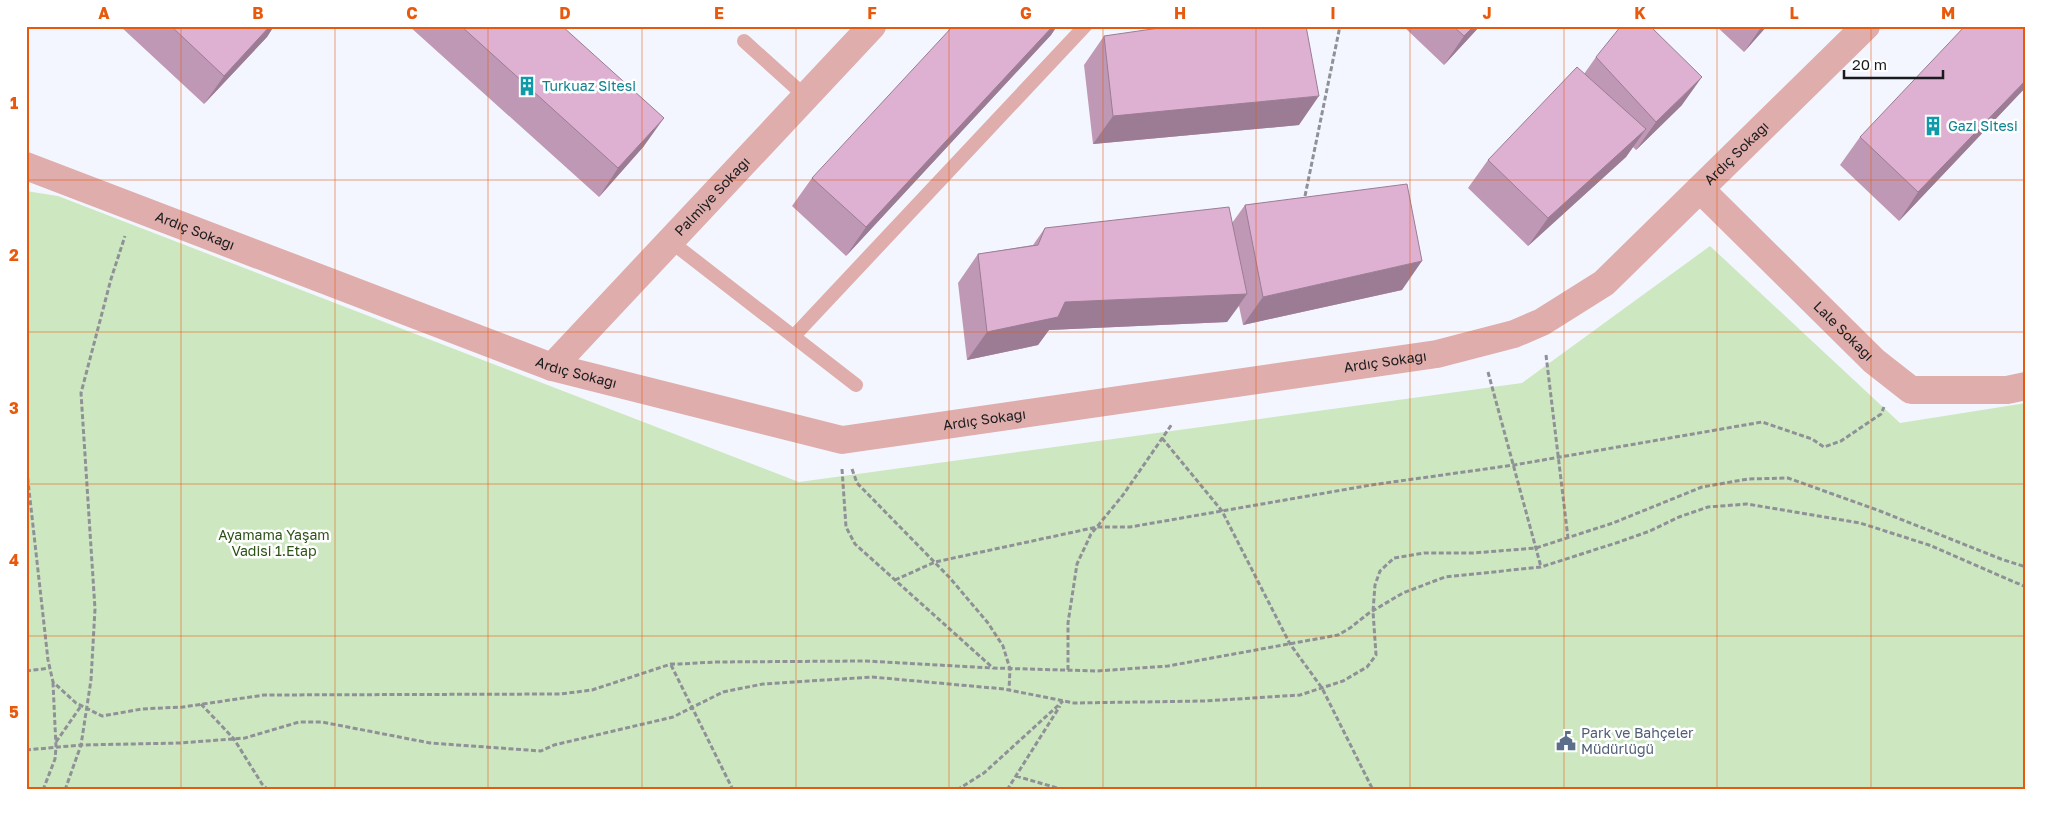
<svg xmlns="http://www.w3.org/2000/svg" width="2052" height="816" font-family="'Golos Text',sans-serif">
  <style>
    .green { fill: #cde8c0 }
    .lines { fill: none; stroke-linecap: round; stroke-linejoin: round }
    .path { stroke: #8f9197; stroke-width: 3; stroke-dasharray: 5 2.5; stroke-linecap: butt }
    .lane { stroke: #dfadab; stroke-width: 14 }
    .street { stroke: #dfadab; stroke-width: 28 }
    .wall { fill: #bf98b5 }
    .shaded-wall { fill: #9b7c94 }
    .building { fill: #deb1d3; stroke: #9b7c94 }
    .grid { fill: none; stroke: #e8590c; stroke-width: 1; stroke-opacity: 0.55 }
    .labels { text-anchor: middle; stroke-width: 5; stroke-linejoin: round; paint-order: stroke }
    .culture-label { font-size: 14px; fill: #0d838f; stroke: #fff; text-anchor: start }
    .street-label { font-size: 14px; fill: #1a1b1e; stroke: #fff }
    .park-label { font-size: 14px; fill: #2c5215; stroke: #fff }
    .service-label { font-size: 14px; fill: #4e5e75; stroke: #fff; text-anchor: start }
    .neatline { fill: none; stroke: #e8590c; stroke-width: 2 }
    .grid-label { font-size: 16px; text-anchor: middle; font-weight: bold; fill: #e8590c }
  </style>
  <rect width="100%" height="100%" fill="#f3f6ff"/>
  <!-- green -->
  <path class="green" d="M26,191L58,196L799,482L1522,383L1710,246L1900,423L2026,403V790H26Z"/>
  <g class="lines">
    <!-- path -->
    <path class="path" d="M1305,196L1340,26
      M1546,355L1568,538
      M1488,372L1541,567
      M1162,438L1222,511L1290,644L1322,688L1373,790
      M26,463L48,660L53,682L76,703L102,716L142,709L183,707L264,695L560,694L592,690L671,664H680L715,662L866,661L992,668
      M842,469L846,527L855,544L993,668L1097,671L1168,666L1338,635L1350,628L1369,613L1403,593L1445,577L1541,567L1619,542L1650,531L1679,517L1708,507L1747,504L1860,523L1929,545L2026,587
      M852,469L857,483L950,578L988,623L1003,646L1010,669L1009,690
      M895,580L935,562L1097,527H1130L1371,485L1514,465L1762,422L1812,439L1824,447L1841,441L1881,414L1884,407
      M671,665L733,790
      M1068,670V623L1077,564L1091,534L1123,495L1172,424
      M26,671L50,668
      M201,704L234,739L262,784L268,790
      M56,742L81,706
      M26,750L81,745L180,743L245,738L299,722H322L430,743L541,751L554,745L673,717L723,692L763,684L872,677L1004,689L1074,703L1205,701L1300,695L1343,681L1367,667L1376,655L1373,611L1375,585L1380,571L1394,558L1424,553H1473L1536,548L1613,523L1702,487L1748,479L1788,478L1880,511L2001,559L2026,567
      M1016,776L1064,790
      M43,790L55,759L56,747L53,683
      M65,790L81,745L91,680L95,609L81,393L111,279L125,236
      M957,790L984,773L1063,701
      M1007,790L1060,706"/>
    <!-- lane -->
    <path class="lane" d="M744,41L806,97
      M670,241L856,385
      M794,336L1085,26"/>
    <!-- street -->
    <g class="street">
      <path id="s1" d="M26,166L552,367L842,440L1437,354L1514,334L1542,322L1604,283L1866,26"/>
      <path id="s2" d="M1700,189L1874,361L1911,390H2007L2026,386"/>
      <path id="s3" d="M552,367L872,26"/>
    </g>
  </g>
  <!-- wall -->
  <path class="wall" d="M120,26H274L267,37L204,104Z
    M409,26H562L644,146L599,197Z
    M1053,26H1057L1051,35L846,256L792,206L812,178Z
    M1403,26H1480L1444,65Z
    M1716,26H1767L1744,52Z
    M1104,36L1299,125L1093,144L1084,65Z
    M1596,57L1682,105L1636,150L1633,147L1626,157L1528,246L1468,188L1488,160L1584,74Z
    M2026,87L1899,221L1840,165L1860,137Z
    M1245,205L1402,290L1243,325L1239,306L1227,322L1049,330L1038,345L967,360L958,283L978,254L1033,245L1045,228L1232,223Z"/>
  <!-- shaded-wall -->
  <path class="shaded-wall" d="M270,26H274L267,37L204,104L224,76Z
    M1053,26H1057L1051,35L846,256L866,227Z
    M1474,26H1480L1444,65L1464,36Z
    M1762,26H1767L1744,52Z
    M1702,77L1682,105L1636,150L1656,122Z
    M2026,80V87L1899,221L1918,192Z
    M1319,96L1299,125L1093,144L1113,116Z
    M664,118L644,146L599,197L618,168Z
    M1646,129L1626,157L1528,246L1548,218Z
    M1422,261L1402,290L1243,325L1263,297Z
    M1247,294L1227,322L1049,330L1038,345L967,360L987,332L1065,302Z"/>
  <!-- building -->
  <path class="building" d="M171,26H270L224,76Z
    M461,26H562L664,118L618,168Z
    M953,26H1053L866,227L812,178Z
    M1173,26H1306L1319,96L1113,116L1104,36Z
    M1453,26H1474L1464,36Z
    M1621,26H1650L1702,77L1656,122L1596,57Z
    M1965,26H2026V80L1918,192L1860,137Z
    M1577,67L1646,129L1548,218L1488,160Z
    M1407,184L1422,261L1263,297L1245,205Z
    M1229,207L1247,294L1065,302L1058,317L987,332L978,254L1038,245L1045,228Z"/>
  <!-- grid -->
  <path class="grid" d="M181,26V790M335,26V790M488,26V790M642,26V790M796,26V790M949,26V790M1103,26V790M1256,26V790M1410,26V790M1564,26V790M1717,26V790M1871,26V790M26,180H2026M26,332H2026M26,484H2026M26,636H2026"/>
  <!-- icons -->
  <defs>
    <symbol id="building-bare" viewBox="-9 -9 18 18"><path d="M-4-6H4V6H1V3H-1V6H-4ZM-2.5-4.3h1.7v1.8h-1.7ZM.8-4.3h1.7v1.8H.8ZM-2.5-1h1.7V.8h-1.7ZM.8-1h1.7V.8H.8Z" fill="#0f9aa8" stroke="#fff" stroke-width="2.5" paint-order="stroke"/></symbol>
    <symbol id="civic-bare" viewBox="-9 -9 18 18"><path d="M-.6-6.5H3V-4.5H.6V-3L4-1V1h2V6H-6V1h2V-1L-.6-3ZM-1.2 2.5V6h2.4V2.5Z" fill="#5c6f8a" stroke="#fff" stroke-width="2.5" paint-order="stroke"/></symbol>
  </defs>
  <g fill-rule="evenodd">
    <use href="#building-bare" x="513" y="72" width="28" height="28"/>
    <use href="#building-bare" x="1919" y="112" width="28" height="28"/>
    <use href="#civic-bare" x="1552" y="727" width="28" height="28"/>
  </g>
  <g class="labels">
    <!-- culture labels -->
    <g class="culture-label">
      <text x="542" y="91">Turkuaz Sitesi</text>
      <text x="1948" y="131">Gazi Sitesi</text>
    </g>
    <!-- street labels -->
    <g class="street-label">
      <text dy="5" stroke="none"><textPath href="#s1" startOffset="1832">Ardıç Sokağı</textPath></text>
      <text dy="5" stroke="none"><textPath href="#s3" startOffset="234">Palmiye Sokağı</textPath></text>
      <text dy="5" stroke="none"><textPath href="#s1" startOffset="181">Ardıç Sokağı</textPath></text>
      <text dy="5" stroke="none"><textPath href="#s2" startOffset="202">Lale Sokağı</textPath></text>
      <text dy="5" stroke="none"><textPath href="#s1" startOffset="1411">Ardıç Sokağı</textPath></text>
      <text dy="5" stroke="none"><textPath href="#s1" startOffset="588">Ardıç Sokağı</textPath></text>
      <text dy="5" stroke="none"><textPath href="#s1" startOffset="1006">Ardıç Sokağı</textPath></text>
    </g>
    <!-- park labels -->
    <g class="park-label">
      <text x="274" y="540">Ayamama Yaşam<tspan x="274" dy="16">Vadisi 1.Etap</tspan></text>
    </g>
    <!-- service labels -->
    <g class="service-label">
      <text x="1581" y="738">Park ve Bahçeler<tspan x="1581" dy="16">Müdürlüğü</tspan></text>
    </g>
  </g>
  <!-- border -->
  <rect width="2052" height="816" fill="none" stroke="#ffffff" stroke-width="55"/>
  <!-- scale -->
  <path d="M1844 70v8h99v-8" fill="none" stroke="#1a1b1e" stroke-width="2.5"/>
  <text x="1852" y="70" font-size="15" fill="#1a1b1e" stroke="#ffffff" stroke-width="4" paint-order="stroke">20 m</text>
  <rect x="28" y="28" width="1996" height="760" class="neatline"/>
  <g class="grid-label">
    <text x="104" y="19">A</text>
    <text x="258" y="19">B</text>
    <text x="412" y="19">C</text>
    <text x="565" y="19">D</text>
    <text x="719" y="19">E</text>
    <text x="872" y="19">F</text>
    <text x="1026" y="19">G</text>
    <text x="1180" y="19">H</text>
    <text x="1333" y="19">I</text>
    <text x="1487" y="19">J</text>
    <text x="1640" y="19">K</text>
    <text x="1794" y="19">L</text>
    <text x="1948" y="19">M</text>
    <text x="14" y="109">1</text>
    <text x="14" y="261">2</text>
    <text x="14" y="414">3</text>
    <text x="14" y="566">4</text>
    <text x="14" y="718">5</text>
  </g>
</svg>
